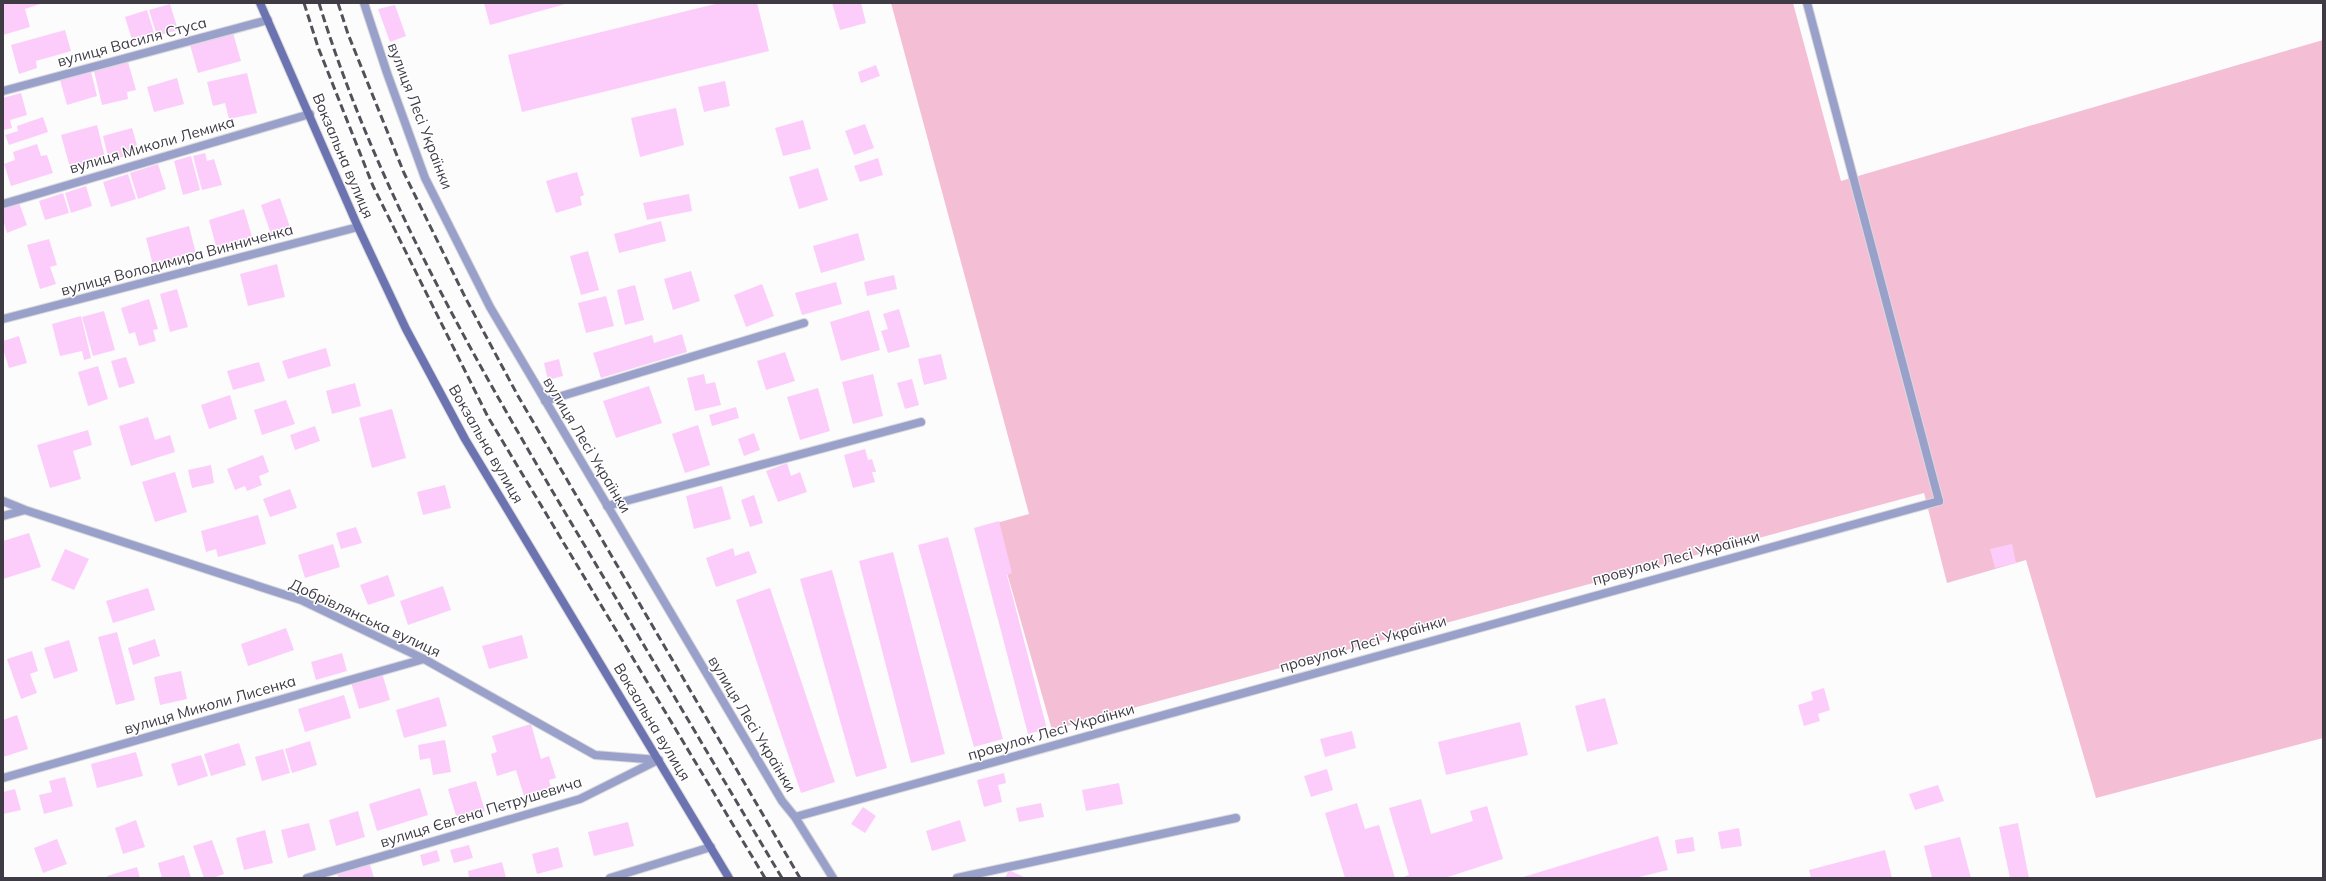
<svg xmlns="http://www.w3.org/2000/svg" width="2326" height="881" font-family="Mulish,sans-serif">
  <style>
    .green { fill: #f4bfd5 }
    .building { fill: #fccdfb }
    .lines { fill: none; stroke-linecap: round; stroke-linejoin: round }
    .lane-casing { stroke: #dad9db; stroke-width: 10 }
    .street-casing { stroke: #dad9db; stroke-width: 10 }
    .secondary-casing { stroke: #dad9db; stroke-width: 10 }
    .lane { stroke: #99a1cb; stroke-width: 8 }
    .street { stroke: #99a1cb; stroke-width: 8 }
    .secondary { stroke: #6b74b1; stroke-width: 8 }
    .rail { stroke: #535059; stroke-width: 3; stroke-dasharray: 8 4; stroke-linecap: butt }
    .labels { text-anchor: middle; stroke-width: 3; stroke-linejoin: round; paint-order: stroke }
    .street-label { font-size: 15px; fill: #3e3b45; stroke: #fff }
  </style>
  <rect width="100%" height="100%" fill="#fcfcfc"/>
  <!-- green -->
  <path class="green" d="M891,3H1793L1841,181L2323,40V738L2096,798L2026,560L1947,583L1924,493L1052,730L993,524L1029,514Z"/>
  <!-- building -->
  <path class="building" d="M3,3H43L25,9L30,27L3,35Z
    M484,3H569L490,25Z
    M719,3H757L769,51L522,112L508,55Z
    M832,3H861L866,23L840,30Z
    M170,4L178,30L157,36L149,10Z
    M395,5L406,36L390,42L378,9Z
    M147,10L155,36L133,43L125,17Z
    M65,30L71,51L36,61L37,68L19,74L11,45Z
    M233,33L241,61L198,73L190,45Z
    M128,62L136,90L127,92L128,99L102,105L94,71Z
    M876,65L880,76L861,83L858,72Z
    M91,72L97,96L67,105L60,80Z
    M247,73L257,113L229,119L225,103L213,106L207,82Z
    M177,78L184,104L154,112L147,87Z
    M725,81L730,106L704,112L698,87Z
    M21,93L27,115L10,120L12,128L4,130L3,98Z
    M676,108L684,145L640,157L631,118Z
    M43,117L48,132L9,145L5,135L18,131L17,126Z
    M803,120L811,149L783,156L775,128Z
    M865,124L874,148L854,155L845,131Z
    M97,125L106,161L71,171L61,135Z
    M132,128L139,152L109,161L103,136Z
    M37,144L41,156L47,155L53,173L11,186L4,164L15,160L13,152Z
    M205,153L207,161L214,159L222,185L202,190L193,156Z
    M191,156L200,190L183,195L174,161Z
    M878,158L883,175L860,182L854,166Z
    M158,164L166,189L138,199L130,173Z
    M818,168L828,200L799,209L789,177Z
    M577,172L584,195L580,197L582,205L556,213L546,181Z
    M128,174L136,199L111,207L103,182Z
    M86,186L92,206L71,213L65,193Z
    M63,193L69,213L45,220L39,201Z
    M689,194L692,211L647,220L643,203Z
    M280,198L291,230L272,237L261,205Z
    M18,200L27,225L7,233L3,220V205Z
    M244,209L253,240L217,250L209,220Z
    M661,221L666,241L619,253L614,234Z
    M189,226L196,254L153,265L146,238Z
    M858,233L865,260L821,273L813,246Z
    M49,239L57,265L50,267L56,284L40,289L27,245Z
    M588,251L599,290L581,295L570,256Z
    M277,264L285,297L248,306L240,274Z
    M691,271L700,301L673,310L664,279Z
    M894,275L897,289L867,296L864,282Z
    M836,282L842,304L802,315L795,293Z
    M762,284L774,316L746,327L734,295Z
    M635,285L644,320L625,325L617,290Z
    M177,289L188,327L170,332L160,294Z
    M606,296L614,326L586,333L578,303Z
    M149,299L158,329L153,330L156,341L139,346L135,332L129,334L121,308Z
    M899,309L910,347L888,353L881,331L888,329L883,314Z
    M869,310L880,350L841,361L830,322Z
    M104,311L115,350L93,356L82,317Z
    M81,316L91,358L84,360L82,351L60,356L52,324Z
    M682,334L687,352L601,378L593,353L652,335L654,343Z
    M19,336L27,363L9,368L3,349V341Z
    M326,348L331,366L288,379L282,361Z
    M785,352L795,381L766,390L757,361Z
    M941,354L947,379L924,385L918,359Z
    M126,357L135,383L119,388L111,361Z
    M559,359L563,376L548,380L544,363Z
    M259,362L265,381L233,390L227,371Z
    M98,366L108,399L88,406L78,372Z
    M704,374L706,384L715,382L721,405L695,411L687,378Z
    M873,374L883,416L853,424L842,382Z
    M912,379L919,405L905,409L897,383Z
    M355,383L361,406L332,414L326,391Z
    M649,386L662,423L616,438L603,401Z
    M818,388L830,431L800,440L787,397Z
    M230,395L237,419L209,429L201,405Z
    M286,400L295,424L262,435L254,410Z
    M736,407L739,418L712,426L709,415Z
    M392,409L406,458L372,468L359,418Z
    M148,417L155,440L170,435L175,452L131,466L119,426Z
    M698,425L710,465L685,473L672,434Z
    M315,426L320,441L295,450L290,435Z
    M88,430L92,445L73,451L81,479L50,488L37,445Z
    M754,433L760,450L744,456L738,439Z
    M865,449L868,460L872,459L876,472H872L875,482L853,488L844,455Z
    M263,455L269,472L259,476L262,485L247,491L245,486L235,490L227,469Z
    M787,463L791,476L800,472L807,492L778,502L766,471Z
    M211,465L214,483L192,488L188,470Z
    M175,472L187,512L155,522L142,482Z
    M445,485L451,508L423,515L417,492Z
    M722,486L731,519L694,529L686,496Z
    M290,489L297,508L270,517L263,499Z
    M754,495L763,523L750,527L741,500Z
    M258,515L266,544L218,557L216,549L206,552L201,531Z
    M999,521L1012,573L1007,575L1047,729L1028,734L974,528Z
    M356,527L362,543L341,549L336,533Z
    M29,533L41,567L3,579V541Z
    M948,537L1003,739L974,747L918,545Z
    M333,544L340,567L305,578L298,555Z
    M2012,544L2016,563L1995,568L1990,549Z
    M733,548L735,556L749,551L757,573L716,587L706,558Z
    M65,549L89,559L74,590L51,580Z
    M893,552L945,754L911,763L859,561Z
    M832,570L887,768L856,777L800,579Z
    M388,575L395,596L368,605L360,585Z
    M443,586L451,610L408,625L400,601Z
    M148,588L155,610L113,623L106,601Z
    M770,588L835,782L801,793L736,600Z
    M286,628L294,650L248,666L241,644Z
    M117,632L135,700L116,705L98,637Z
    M522,635L528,658L489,669L482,646Z
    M155,639L160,656L133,665L128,648Z
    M69,640L78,671L54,679L44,648Z
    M32,651L38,671L30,674L37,693L21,699L7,659Z
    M342,653L347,671L316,680L311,662Z
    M181,671L187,699L160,705L154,677Z
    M382,673L390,700L359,709L351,682Z
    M1824,688L1830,710L1818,714L1820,721L1804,726L1798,705L1813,700L1811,692Z
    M344,695L351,718L305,732L298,709Z
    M439,697L447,726L404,738L396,710Z
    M1605,698L1618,744L1587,752L1575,706Z
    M17,715L28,749L3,757V720Z
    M1520,722L1528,755L1446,775L1438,742Z
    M531,724L541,759L549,756L556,778L549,780L551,788L524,796L516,770L497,776L491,754L497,752L492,736Z
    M1352,731L1356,748L1325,757L1320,739Z
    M445,740L451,772L433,775L430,758L420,760L418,745Z
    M310,741L317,765L292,773L285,749Z
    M239,743L246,765L211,776L204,754Z
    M283,749L290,773L262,781L255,757Z
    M136,752L143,776L97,788L91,764Z
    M201,755L208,776L178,786L171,764Z
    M1327,769L1333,790L1311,797L1304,776Z
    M1004,773L1006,783L998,785L1002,802L984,807L977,780Z
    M65,777L73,806L44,814L39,795L52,792L49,781Z
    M476,781L485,811L457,819L448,789Z
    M1119,783L1123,804L1086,811L1082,790Z
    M1938,785L1944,801L1915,810L1909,794Z
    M420,788L428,815L377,831L369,804Z
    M15,789L21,810L3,814V792Z
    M1421,799L1431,834L1473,821L1470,811L1487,806L1503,859L1445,878H1401L1409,875L1389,808Z
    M1041,803L1044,817L1019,822L1016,808Z
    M1357,803L1365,829L1379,825L1395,878H1345L1325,813Z
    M863,807L876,816L865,833L851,824Z
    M358,811L365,837L336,846L329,820Z
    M136,820L145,847L123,854L115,828Z
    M960,820L966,841L932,851L926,831Z
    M628,822L634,846L594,856L588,832Z
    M309,823L316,850L288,858L281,830Z
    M2018,823L2029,878H2010L1999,827Z
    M1739,828L1742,846L1721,849L1718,832Z
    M265,830L273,863L244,870L236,838Z
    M1658,836L1668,870L1635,878H1520Z
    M1693,837L1695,851L1677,854L1675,840Z
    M1960,837L1971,878H1932L1924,846Z
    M57,839L67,864L43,873L34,848Z
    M212,840L224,874L213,878H204L193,846Z
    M469,845L473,858L454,863L450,850Z
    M558,847L563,867L537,874L532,854Z
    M437,850L440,861L423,866L420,855Z
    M1885,850L1892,878H1811L1809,870Z
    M184,855L191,878H162L158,863Z
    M369,861L374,878H339L336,871Z
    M502,862L506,878H469L468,871Z
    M137,867L140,878H108L107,876Z
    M1009,870L1026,878H1005Z"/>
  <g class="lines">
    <defs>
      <path id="lane" d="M1807,3L1939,501
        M545,401L804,323
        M607,506L921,422
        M957,878L1236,818"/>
      <path id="street" d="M364,3L387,73L425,178L490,307L782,801L795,817L833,878
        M3,91L268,20
        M3,204L310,114
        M3,319L358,227
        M3,501L25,510L301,600L424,659L595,755L659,760
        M3,516L25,510
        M3,778L424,659
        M795,817L1939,501
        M307,878L580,799L658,760
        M610,878L711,847"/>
      <path id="secondary" d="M260,3L358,227L406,329L465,439L729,878"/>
    </defs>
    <!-- lane casing -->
    <use href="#lane" class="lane-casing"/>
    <!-- street casing -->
    <use href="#street" class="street-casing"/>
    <!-- secondary casing -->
    <use href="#secondary" class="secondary-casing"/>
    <!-- lane -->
    <use href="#lane" class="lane"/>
    <!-- street -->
    <use href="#street" class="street"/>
    <!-- secondary -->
    <use href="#secondary" class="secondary"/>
    <!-- rail -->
    <path class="rail" d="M304,3L318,47L373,186L488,417L765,878
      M319,3C376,189 474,359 573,526C643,643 712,761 782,878
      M338,3L348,34L404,173L465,297L518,396L800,878"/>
  </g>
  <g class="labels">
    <!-- street labels -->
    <g class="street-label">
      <text transform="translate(132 42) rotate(-15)" y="5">вулиця Василя Стуса</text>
      <text transform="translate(420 116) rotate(69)" y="5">вулиця Лесі Українки</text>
      <text transform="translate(152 145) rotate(-16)" y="5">вулиця Миколи Лемика</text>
      <text transform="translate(343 156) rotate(67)" y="5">Вокзальна вулиця</text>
      <text transform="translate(177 260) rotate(-15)" y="5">вулиця Володимира Винниченка</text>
      <text transform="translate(486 444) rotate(60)" y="5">Вокзальна вулиця</text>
      <text transform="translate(587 445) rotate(59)" y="5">вулиця Лесі Українки</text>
      <text transform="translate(1676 558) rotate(-15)" y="5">провулок Лесі Українки</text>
      <text transform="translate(365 618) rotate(25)" y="5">Добрівлянська вулиця</text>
      <text transform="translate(1363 644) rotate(-16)" y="5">провулок Лесі Українки</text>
      <text transform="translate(210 705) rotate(-16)" y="5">вулиця Миколи Лисенка</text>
      <text transform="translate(652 722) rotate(59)" y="5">Вокзальна вулиця</text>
      <text transform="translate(752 724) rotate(59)" y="5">вулиця Лесі Українки</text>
      <text transform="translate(1051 732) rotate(-16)" y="5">провулок Лесі Українки</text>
      <text transform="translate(481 812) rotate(-17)" y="5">вулиця Євгена Петрушевича</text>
    </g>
  </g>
  <!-- border -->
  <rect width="2326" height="881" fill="none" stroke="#3e3b45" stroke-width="8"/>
</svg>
